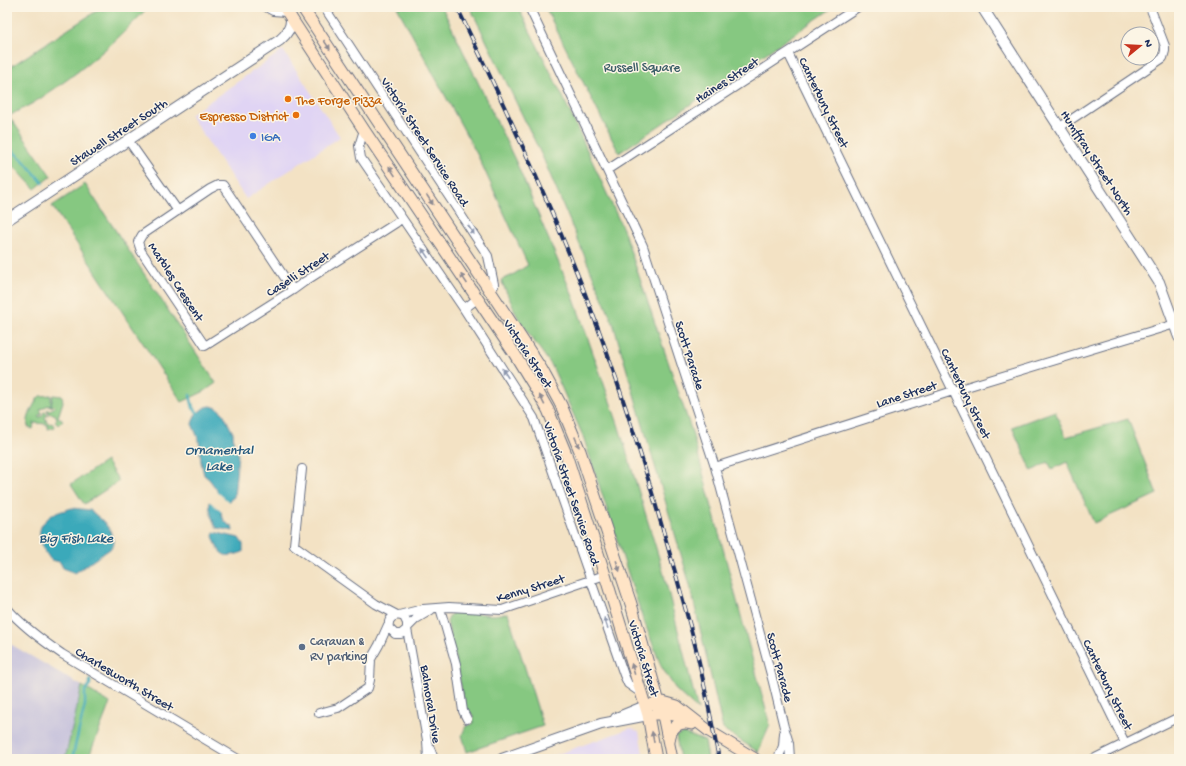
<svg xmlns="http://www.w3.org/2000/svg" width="1186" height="766" font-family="'Gochi Hand',sans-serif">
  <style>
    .built { fill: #e0d4f4 }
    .industrial { fill: #c4c0db }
    .green { fill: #86c881; stroke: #507c70 }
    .water { fill: #3ba9ba; stroke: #2b6c8c }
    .pier { fill: #f3e2c4 }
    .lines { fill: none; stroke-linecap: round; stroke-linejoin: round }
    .stream { stroke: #3ba9ba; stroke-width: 2.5 }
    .minor-casing { stroke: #676e82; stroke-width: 10 }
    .tertiary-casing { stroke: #676e82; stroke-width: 12 }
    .secondary-casing { stroke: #676e82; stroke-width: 13 }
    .minor { stroke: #fff; stroke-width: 8 }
    .tertiary { stroke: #fff; stroke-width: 10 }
    .secondary { stroke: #ffe4c6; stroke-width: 11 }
    .rail-casing { stroke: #1b2f5e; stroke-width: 4 }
    .rail { stroke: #fcf5e5; stroke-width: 2.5; stroke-dasharray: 8; stroke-linecap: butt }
    .oneway { fill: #8d8a92 }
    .oneway2 { fill: #8d97ae }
    .food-dot { fill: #e8710a; stroke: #fcf5e5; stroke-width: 1.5 }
    .shop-dot { fill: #3f7fe0; stroke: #fcf5e5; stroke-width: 1.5 }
    .service-dot { fill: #5c6f8a; stroke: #fcf5e5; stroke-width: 1.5 }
    .labels { text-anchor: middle; stroke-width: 3; stroke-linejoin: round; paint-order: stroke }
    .park-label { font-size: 13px; fill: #3b5d68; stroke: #fcf5e5 }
    .street-label { font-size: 13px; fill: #1b2f5e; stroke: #fcf5e5 }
    .food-label { font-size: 13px; fill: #c56008; stroke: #fcf5e5; text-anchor: start }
    .shop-label { font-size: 13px; fill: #366cbe; stroke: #fcf5e5; text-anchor: start }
    .service-label { font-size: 13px; fill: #4e5e75; stroke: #fcf5e5; text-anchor: start }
    .water-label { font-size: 14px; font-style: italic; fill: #265a7e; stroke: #fcf5e5 }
  </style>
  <rect width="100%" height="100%" fill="#fcf5e5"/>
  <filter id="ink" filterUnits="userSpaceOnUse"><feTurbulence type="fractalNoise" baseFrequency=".025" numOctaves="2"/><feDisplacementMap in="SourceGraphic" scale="8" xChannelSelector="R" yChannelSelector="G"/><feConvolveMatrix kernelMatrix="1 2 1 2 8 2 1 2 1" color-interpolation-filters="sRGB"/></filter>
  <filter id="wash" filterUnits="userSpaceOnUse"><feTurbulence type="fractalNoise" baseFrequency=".012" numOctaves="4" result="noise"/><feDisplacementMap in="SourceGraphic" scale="16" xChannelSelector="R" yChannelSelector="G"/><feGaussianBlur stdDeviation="0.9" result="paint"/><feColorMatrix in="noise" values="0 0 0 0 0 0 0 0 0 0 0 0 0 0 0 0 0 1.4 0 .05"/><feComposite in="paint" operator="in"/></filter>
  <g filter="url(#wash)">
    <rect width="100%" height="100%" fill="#f3e2c4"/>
    <!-- built -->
    <path class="built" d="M283,50L340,137L246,199L190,115Z
      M631,728L639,732L644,759H544Z"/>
    <!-- industrial -->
    <path class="industrial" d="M7,642L82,686L65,759H7Z"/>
    <!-- green -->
    <path class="green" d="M107,7H148C117,42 80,72 41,98C31,105 19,110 9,116L51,176L35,189L7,159V69L101,8L103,11Z
      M397,7H442L516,162L574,299L618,424L663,571L698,710L677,691L661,666L642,616L583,436L552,366L519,320L501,280L511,276L528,265L478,156Z
      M470,7H518L563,97L623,229L692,432L770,725L758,752L723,729L690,585L613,323L543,158Z
      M545,7H834L619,153Z
      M85,184L216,383L205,391L182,402L52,206Z
      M51,395V405L49,406L48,405L40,410L42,413L38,416L40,417L44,414L43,413L45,411L48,415L45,417L47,422H48L50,424L52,423L55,427L48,429L47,424L34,423L33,429L28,427C26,418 33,406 38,398L40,396Z
      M53,395L62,396L63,402L58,417L63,420L58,425L55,421L57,419L55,414L54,415L52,413L49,414L47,410L49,409L50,410L55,407L53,405L51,407Z
      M1055,411L1066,437L1128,419L1157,494L1094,523L1067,462L1052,469L1048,462L1032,471L1012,427Z
      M106,461L119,481L84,504L71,484Z
      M455,611L493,615L508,613L543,726L467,752L462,735L466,726L473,724L474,718C473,713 469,714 466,710L447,621L450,615Z
      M82,686L110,703L88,759H65Z
      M683,733L705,741L708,759H680L676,736Z"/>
    <!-- water -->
    <path class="water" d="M211,406L217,408L223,413L233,433L234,447L238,454L234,497L230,500L221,513L224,520L230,526L232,525L233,531L217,528C213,523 208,507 210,502C211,498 215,494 217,490L209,479L204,475L201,462L199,440L192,424L195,415L205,407Z
      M72,508L90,510L103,521L110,530L114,544L110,549L75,573L63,568L60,562L51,560C43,550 33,531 46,520C52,513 63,511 72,508Z
      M214,532L239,538L243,544V552C223,559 220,556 213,536Z"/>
    <!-- pier -->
    <path class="pier" d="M213,488L230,503L224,514L208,500L214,490Z"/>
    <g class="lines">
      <!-- stream -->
      <path class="stream" d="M7,146L23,160L43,183
        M190,395L193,408L199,414
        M72,759L85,705V691L90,684V680"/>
    </g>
  </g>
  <g filter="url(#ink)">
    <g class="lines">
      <defs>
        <path id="minor" d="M266,7L273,11L287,12
          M324,7L488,256L494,284V286L489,290
          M529,7L643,246L715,467L773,682L784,727L789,743L790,759
          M788,53L1125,743
          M1060,127L1163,58L1165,51V46L1150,7
          M364,130L359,146L361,158L464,309L534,418L624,675L628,684L641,693
          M128,140L178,211
          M607,170L858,7
          M293,290L223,185H218L210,189L142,235L138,242L141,251L205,346L293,290L304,282L396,223L402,218
          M464,309L477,299
          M715,467L953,391L1175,324
          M302,469L294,545L376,604L397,615
          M7,608C22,626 43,641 62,654L238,759
          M440,608L456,664L463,711L467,719
          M399,615L423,609L449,607L502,610L605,575
          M407,628L416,619L431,610
          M407,629L401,634H395L389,628C387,618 395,613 404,617L407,623V629L427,740L428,759
          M319,713L338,708L368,688L370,680L371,659L379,645L388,625
          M429,746L434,759
          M778,759L783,746L784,733
          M1093,759L1179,717"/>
        <path id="tertiary" d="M982,7L1159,282L1179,337
          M7,220L280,40C287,34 292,26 291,17
          M616,718L645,706
          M502,759L601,724L648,715"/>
        <path id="secondary" d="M284,7L364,130L514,353L539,394L548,410L566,454L605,575L648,715L656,759
          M302,7L508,318L542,370L561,405L580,451L631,604L664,720L672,759
          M653,704L663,702L677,706L709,731L755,759
          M656,714C668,712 678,715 689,721
          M669,742C670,728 678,720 692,724"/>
      </defs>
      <!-- minor casing -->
      <use href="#minor" class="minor-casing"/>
      <!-- tertiary casing -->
      <use href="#tertiary" class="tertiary-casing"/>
      <!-- secondary casing -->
      <use href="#secondary" class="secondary-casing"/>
      <!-- minor -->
      <use href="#minor" class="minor"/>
      <!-- tertiary -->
      <use href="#tertiary" class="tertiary"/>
      <!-- secondary -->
      <use href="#secondary" class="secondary"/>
      <defs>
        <path id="rail" d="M457,7C505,107 553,208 592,312C613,367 631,423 648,479C664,533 680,587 694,641C704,680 711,720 719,759"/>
      </defs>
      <!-- rail casing -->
      <use href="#rail" class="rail-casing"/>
      <!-- rail -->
      <use href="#rail" class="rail"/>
    </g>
    <!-- one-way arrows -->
    <defs><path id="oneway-solid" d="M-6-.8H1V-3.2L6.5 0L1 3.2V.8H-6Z"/></defs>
    <g class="oneway">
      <use href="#oneway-solid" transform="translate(327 45) rotate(56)"/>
      <use href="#oneway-solid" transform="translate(392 171) rotate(-124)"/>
      <use href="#oneway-solid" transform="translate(430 200) rotate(57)"/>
      <use href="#oneway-solid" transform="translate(464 279) rotate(-124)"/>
      <use href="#oneway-solid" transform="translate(542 400) rotate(-117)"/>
      <use href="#oneway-solid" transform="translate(577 442) rotate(68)"/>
      <use href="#oneway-solid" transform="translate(618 566) rotate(72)"/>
      <use href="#oneway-solid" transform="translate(633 669) rotate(-107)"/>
      <use href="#oneway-solid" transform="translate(653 737) rotate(-100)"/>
    </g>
    <g class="oneway2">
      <use href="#oneway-solid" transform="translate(471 230) rotate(57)"/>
      <use href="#oneway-solid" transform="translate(425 253) rotate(-124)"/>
      <use href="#oneway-solid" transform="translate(505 373) rotate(-123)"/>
      <use href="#oneway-solid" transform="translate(606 623) rotate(-109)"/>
    </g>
  </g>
  <!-- markers -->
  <g class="food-dot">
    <circle cx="288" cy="99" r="4"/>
    <circle cx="296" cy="115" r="4"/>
  </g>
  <circle class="shop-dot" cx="253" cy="136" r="4"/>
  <circle class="service-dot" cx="302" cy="647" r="4"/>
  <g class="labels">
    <!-- park labels -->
    <g class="park-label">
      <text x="642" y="71">Russell Square</text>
    </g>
    <!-- street labels -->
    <g class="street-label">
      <text transform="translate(726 79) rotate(-33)" y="5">Haines Street</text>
      <text transform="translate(825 102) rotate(64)" y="5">Canterbury Street</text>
      <text transform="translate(118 131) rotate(-33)" y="5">Stawell Street South</text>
      <text transform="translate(426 141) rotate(57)" y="5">Victoria Street Service Road</text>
      <text transform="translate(1098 162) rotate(57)" y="5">Humffray Street North</text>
      <text transform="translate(297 273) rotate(-33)" y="5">Caselli Street</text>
      <text transform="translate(177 281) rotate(57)" y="5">Marbles Crescent</text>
      <text transform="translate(529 353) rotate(57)" y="5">Victoria Street</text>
      <text transform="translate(691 355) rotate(72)" y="5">Scott Parade</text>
      <text transform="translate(906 393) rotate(-18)" y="5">Lane Street</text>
      <text transform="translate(967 393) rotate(64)" y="5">Canterbury Street</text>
      <text transform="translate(573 493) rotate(71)" y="5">Victoria Street Service Road</text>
      <text transform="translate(530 587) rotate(-17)" y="5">Kenny Street</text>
      <text transform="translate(645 658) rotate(73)" y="5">Victoria Street</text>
      <text transform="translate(781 667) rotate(75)" y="5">Scott Parade</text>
      <text transform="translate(125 678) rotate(31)" y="5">Charlesworth Street</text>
      <text transform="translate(1109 684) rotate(64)" y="5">Canterbury Street</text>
      <text transform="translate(432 704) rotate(81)" y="5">Balmoral Drive</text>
    </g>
    <!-- food labels -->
    <g class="food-label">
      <text x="296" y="104">The Forge Pizza</text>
      <text x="288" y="120" text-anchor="end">Espresso District</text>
    </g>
    <!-- shop labels -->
    <g class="shop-label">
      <text x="261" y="141">IGA</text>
    </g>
    <!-- service labels -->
    <g class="service-label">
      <text x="310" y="645">Caravan &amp;<tspan x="310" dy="15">RV parking</tspan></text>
    </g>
    <!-- water labels -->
    <g class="water-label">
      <text x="219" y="454">Ornamental<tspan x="219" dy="16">Lake</tspan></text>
      <text x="76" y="542">Big Fish Lake</text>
    </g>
  </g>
  <!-- margin -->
  <rect width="1186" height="766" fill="none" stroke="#fcf5e5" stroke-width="24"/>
  <!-- north arrow -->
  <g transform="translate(1140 46) rotate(72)"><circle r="19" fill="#fcf5e5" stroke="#a2a6af"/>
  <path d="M0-3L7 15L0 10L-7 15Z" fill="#c8321e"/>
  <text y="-6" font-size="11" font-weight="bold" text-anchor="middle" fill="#1b2f5e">N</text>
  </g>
</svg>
